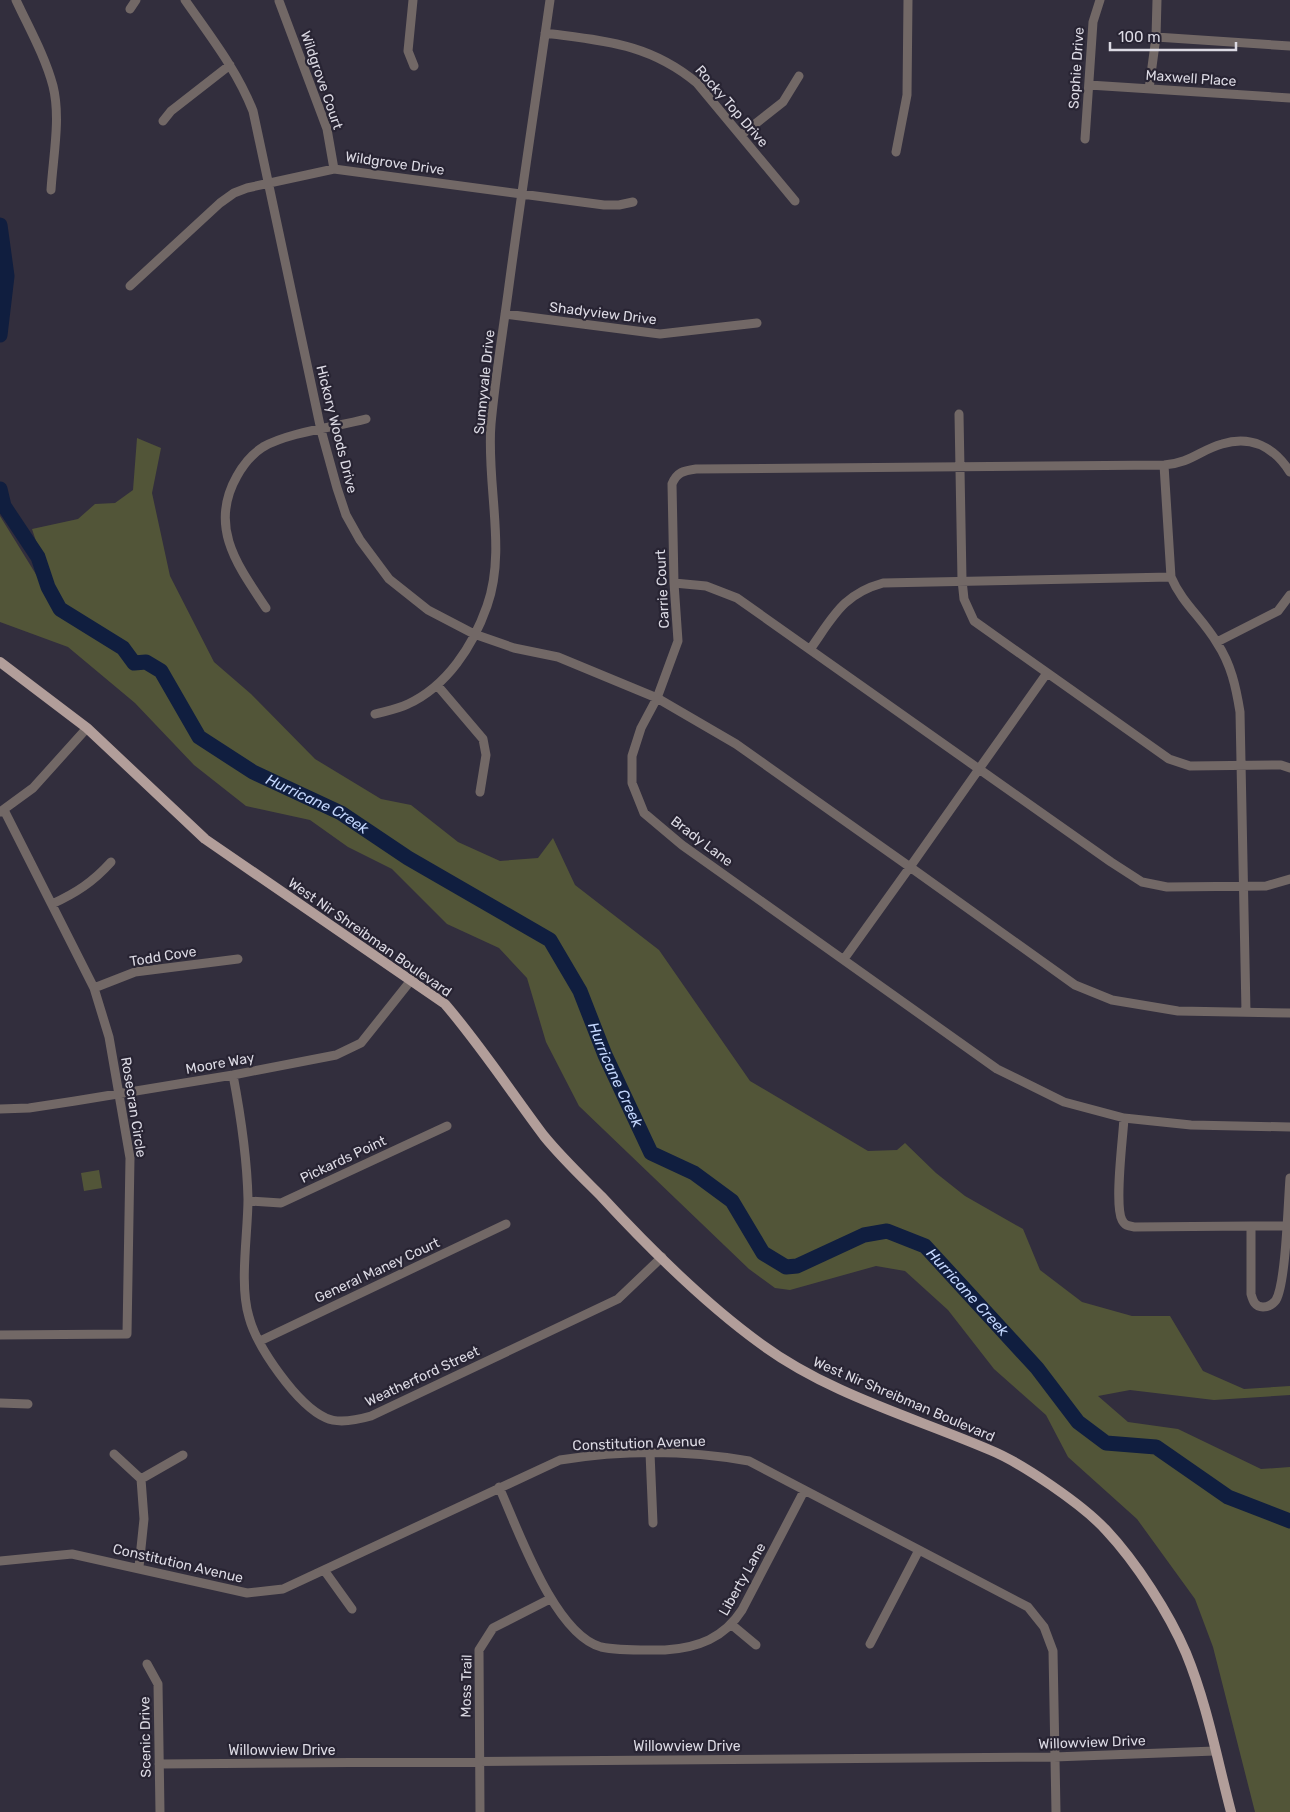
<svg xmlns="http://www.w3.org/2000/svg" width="1290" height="1812" font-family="Rubik,sans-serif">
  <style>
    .green { fill: #525538 }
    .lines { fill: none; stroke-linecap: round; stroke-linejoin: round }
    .river { stroke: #101e3f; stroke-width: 15 }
    .minor { stroke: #726866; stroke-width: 9 }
    .major { stroke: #b29e9a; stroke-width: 10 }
    .labels { text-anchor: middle; stroke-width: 4.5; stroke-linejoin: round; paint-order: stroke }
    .street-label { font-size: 14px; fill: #dcdae4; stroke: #282433 }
    .water-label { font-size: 15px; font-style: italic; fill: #c3d6fc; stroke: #282433 }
  </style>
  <rect width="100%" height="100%" fill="#322e3d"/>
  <!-- green -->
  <path class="green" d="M137,438L161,448L152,493L170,576L214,662L251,694L315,759L381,799L411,805L458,842L500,861L538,858L553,838L575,885L659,950L750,1081L868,1151L897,1150L905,1143L936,1173L965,1196L1023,1229L1040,1270L1082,1302L1132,1316H1170L1203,1371L1244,1389L1290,1386V1395L1214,1400L1130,1390L1098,1396L1128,1422L1178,1429L1261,1469L1290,1467V1812H1255L1213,1647L1195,1599L1137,1519L1068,1457L1046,1415L994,1369L948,1310L905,1271L876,1266L790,1290L775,1288L749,1269L579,1106L546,1042L527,978L499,948L447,924L392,869L348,847L310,820L246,806L194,765L135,703L68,647L0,622V516L37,576L45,568L32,529L78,519L95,504L115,503L133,490Z
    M99,1170L102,1188L84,1191L81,1173Z"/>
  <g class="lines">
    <!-- river -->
    <g class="river">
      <path d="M0,225L7,276L0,335"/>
      <path id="s1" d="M0,489L4,506L38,557L48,587L60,609L123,648L134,663L146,662L161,671L199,737L253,772L341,813L408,858L550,940L580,991L605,1055L651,1153L694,1173L732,1201L763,1253L786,1267L797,1266L864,1235L887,1231L925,1246L1037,1368L1078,1422L1106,1443L1156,1447L1228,1497L1290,1521"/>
    </g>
    <!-- minor -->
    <path class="minor" d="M16,0C29,28 45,56 53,86C61,118 53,157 51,190
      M185,0C210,36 237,70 253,111L321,430L337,488L346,515L360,540L389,579L428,610L474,634L514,648L558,657L657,698L736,744L910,867L979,769L737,598L706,586L674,583
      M413,0L408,51L414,66
      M279,1L327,129L334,169
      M130,9L136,0
      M545,33C604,41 649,43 697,83L795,201
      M1156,37L1290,46
      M1089,85L1290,98
      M1149,89L1156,37L1157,0
      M163,121L171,111L230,65
      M741,135L783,102L799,76
      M1085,139L1093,22L1100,0
      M896,152L907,95L908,0
      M130,286L220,203L234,193L247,188L334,169L604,205H619L633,202
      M505,314L660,334L757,323
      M959,414L962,580L964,599L974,621L1169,759L1190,766L1281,765L1290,768
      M1164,465L1171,577C1182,603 1203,619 1217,643C1231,664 1236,687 1240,712L1246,1012
      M1290,472C1274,447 1251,435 1222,444C1200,450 1191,463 1164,465L696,469C683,471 677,472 672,484L674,583L678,641L657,698L641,728L632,756V783L644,813L682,845L997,1069L1064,1102L1124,1118C1123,1138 1114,1205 1122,1220C1125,1226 1129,1226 1135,1227L1251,1226V1294C1253,1301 1255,1307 1263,1307C1268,1307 1273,1304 1276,1300C1286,1283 1288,1202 1290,1178
      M266,608C238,566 208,527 237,476C243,465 252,454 263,447C289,432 336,427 366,419
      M1217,642L1278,611L1290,595
      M811,648C833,617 843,594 883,583L1171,577
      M1047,673L979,769L1111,862L1142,882L1167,887L1266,886L1290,879
      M437,685L483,739L486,755L480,792
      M375,714C386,711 398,709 408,704C447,686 473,646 487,606C507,551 486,483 491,424C495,380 502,337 508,293C521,195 536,98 550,0
      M0,812L33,788L87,728
      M52,904C76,893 93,882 111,862
      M844,959L910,867L1075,985L1112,1000L1178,1011L1290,1013
      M94,988L135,972L238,959
      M233,1075C241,1117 247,1157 248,1199C248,1234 239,1284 249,1317C257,1347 297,1405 326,1418C339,1424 357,1420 371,1416L618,1299L662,1257
      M0,1109L29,1108L75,1101L233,1075L336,1055L361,1043L412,979
      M1124,1118L1191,1125L1290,1127
      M248,1201L281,1203L447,1126
      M1251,1226H1286
      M0,1335L127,1334L130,1158L109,1037L94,988L4,810
      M260,1341L506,1224
      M0,1403L28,1404
      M650,1453L653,1523
      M114,1454L141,1479L144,1519L139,1567
      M141,1479L183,1455
      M499,1487C518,1529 554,1634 601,1647C620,1651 645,1650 665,1650C698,1648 724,1638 742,1610L804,1491
      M0,1561L72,1554L247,1593L283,1589L560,1460C622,1450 687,1450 749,1461L1028,1607L1044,1627L1053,1651L1056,1812
      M324,1570L352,1609
      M732,1625L756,1645
      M870,1644L919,1550
      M147,1664L158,1684L160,1812
      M159,1764L1054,1757L1215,1751
      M480,1812L479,1650L493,1628L550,1599"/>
    <!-- major -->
    <path class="major" d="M0,662L87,728L205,839L445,1004C481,1046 511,1092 544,1136C561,1157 582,1177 601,1196C650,1249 703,1302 761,1344C829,1394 913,1417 990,1450C1022,1463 1083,1505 1106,1530C1136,1562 1169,1613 1186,1653C1207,1704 1217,1759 1231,1812"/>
  </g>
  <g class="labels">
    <!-- street labels -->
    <g class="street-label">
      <text transform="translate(1076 68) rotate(-86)" y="5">Sophie Drive</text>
      <text transform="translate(1191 78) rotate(4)" y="5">Maxwell Place</text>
      <text transform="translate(322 80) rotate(71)" y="5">Wildgrove Court</text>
      <text transform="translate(732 106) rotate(49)" y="5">Rocky Top Drive</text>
      <text transform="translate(395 163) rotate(8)" y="5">Wildgrove Drive</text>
      <text transform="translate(603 313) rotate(7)" y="5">Shadyview Drive</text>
      <text transform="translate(484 382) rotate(-84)" y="5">Sunnyvale Drive</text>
      <text transform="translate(337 429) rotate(76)" y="5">Hickory Woods Drive</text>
      <text transform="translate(662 589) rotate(-93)" y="5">Carrie Court</text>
      <text transform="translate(702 841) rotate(37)" y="5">Brady Lane</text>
      <text transform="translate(370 937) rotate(35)" y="5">West Nir Shreibman Boulevard</text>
      <text transform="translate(163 956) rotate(-9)" y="5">Todd Cove</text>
      <text transform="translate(220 1063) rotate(-10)" y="5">Moore Way</text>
      <text transform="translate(134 1107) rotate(81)" y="5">Rosecran Circle</text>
      <text transform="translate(343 1159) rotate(-25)" y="5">Pickards Point</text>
      <text transform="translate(377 1270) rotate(-25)" y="5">General Maney Court</text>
      <text transform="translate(422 1376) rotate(-25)" y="5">Weatherford Street</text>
      <text transform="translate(904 1399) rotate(23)" y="5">West Nir Shreibman Boulevard</text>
      <text transform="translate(639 1443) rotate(-2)" y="5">Constitution Avenue</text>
      <text transform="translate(178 1563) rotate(13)" y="5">Constitution Avenue</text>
      <text transform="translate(742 1579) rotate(-61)" y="5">Liberty Lane</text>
      <text transform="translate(466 1686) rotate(-89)" y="5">Moss Trail</text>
      <text transform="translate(145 1737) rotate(-91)" y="5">Scenic Drive</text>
      <text transform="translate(1092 1742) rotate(-2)" y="5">Willowview Drive</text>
      <text x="687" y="1751">Willowview Drive</text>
      <text x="282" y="1755">Willowview Drive</text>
    </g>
    <!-- water labels -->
    <g class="water-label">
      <text dy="5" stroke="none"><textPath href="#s1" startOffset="470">Hurricane Creek</textPath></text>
      <text dy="5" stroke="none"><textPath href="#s1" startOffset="890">Hurricane Creek</textPath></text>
      <text dy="5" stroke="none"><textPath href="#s1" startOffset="1370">Hurricane Creek</textPath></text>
    </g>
  </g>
  <!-- scale -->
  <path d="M1110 42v8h126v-8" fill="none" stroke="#dcdae4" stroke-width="2.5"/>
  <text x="1118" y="42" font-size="15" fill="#dcdae4" stroke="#282433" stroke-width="4" paint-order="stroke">100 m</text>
</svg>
